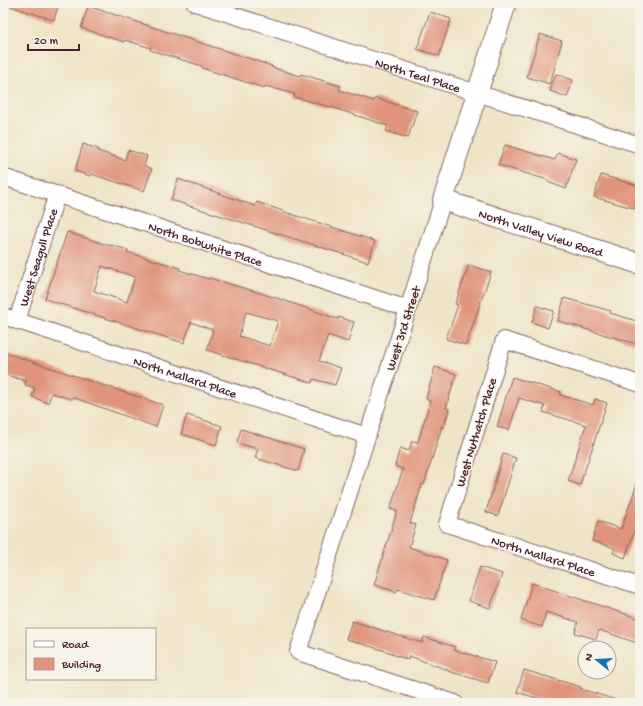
<svg xmlns="http://www.w3.org/2000/svg" width="643" height="706" font-family="'Gochi Hand',sans-serif">
  <style>
    .building { fill: #e0947b; fill-rule: evenodd }
    .lines { fill: none; stroke-linecap: round; stroke-linejoin: round }
    .minor-casing { stroke: #846462; stroke-width: 18 }
    .tertiary-casing { stroke: #846462; stroke-width: 22 }
    .minor { stroke: #fff; stroke-width: 16 }
    .tertiary { stroke: #fff; stroke-width: 20 }
    .labels { text-anchor: middle; stroke-width: 3; stroke-linejoin: round; paint-order: stroke }
    .street-label { font-size: 13px; fill: #4a1f2b; stroke: #f7f3e8 }
  </style>
  <rect width="100%" height="100%" fill="#f7f3e8"/>
  <filter id="ink" filterUnits="userSpaceOnUse"><feTurbulence type="fractalNoise" baseFrequency=".025" numOctaves="2"/><feDisplacementMap in="SourceGraphic" scale="8" xChannelSelector="R" yChannelSelector="G"/><feConvolveMatrix kernelMatrix="1 2 1 2 8 2 1 2 1" color-interpolation-filters="sRGB"/></filter>
  <filter id="wash" filterUnits="userSpaceOnUse"><feTurbulence type="fractalNoise" baseFrequency=".012" numOctaves="4" result="noise"/><feDisplacementMap in="SourceGraphic" scale="16" xChannelSelector="R" yChannelSelector="G"/><feGaussianBlur stdDeviation="0.9" result="paint"/><feColorMatrix in="noise" values="0 0 0 0 0 0 0 0 0 0 0 0 0 0 0 0 0 1.4 0 .05"/><feComposite in="paint" operator="in"/></filter>
  <g filter="url(#wash)">
    <rect width="100%" height="100%" fill="#efe4c7"/>
    <g id="blocks">
      <!-- building -->
      <path class="building" d="M11,3H59L54,20L10,6Z
        M88,6L232,53L272,66L271,67L300,76L301,74L341,86L339,90L374,101L375,98L417,111L408,138L386,131L388,126L334,108L294,97L295,94L265,86L264,88L202,68V66L150,50L151,48L125,40L124,42L81,28Z
        M430,12L451,19L439,56L417,49Z
        M540,34L562,41L550,84L527,77Z
        M556,74L573,80L567,97L550,91Z
        M83,144L98,149V151L125,160L128,150L147,156L144,166L152,169L144,191L91,174L90,176L75,171Z
        M505,145L555,160L558,153L576,159L566,189L548,182V180L498,165Z
        M601,175L640,186V210L594,197Z
        M178,179L255,206L257,202L291,214L375,241L368,262L171,200Z
        M67,232L111,246V245L128,250L127,252L180,268L179,270L209,279V278L277,298L338,319V317L354,322L348,342L328,335L319,361L341,368L335,385L313,379L312,383L207,350L213,330L191,322L184,343L45,299ZM102,266L135,277L127,302L94,291ZM246,312L278,321L270,346L239,336Z
        M469,265L491,272L466,345L446,339L458,305L455,304Z
        M564,298L611,311L610,313L640,322V345L558,321Z
        M537,306L554,311L548,328L532,322Z
        M3,352L163,405L156,427L72,397L71,399L52,393L48,403L32,397L35,388L25,385L26,381L3,374Z
        M435,367L456,374L446,408L449,409L444,427L442,426L424,485L422,484L410,523L416,525L409,547L447,560L434,600L398,589L396,592L374,585L397,511L390,509L403,469L395,466L400,448L409,451L412,441L418,442L430,401L426,399Z
        M512,377L561,392L560,395L593,405L595,399L607,403L580,485L568,481L586,425L543,412L545,406L519,398L509,430L497,427Z
        M187,415L222,426L216,445L181,434Z
        M241,429L304,449L298,471L255,458L258,449L237,443Z
        M503,454L516,458L498,516L486,512Z
        M638,481L640,482V515L625,558L613,553L615,548L592,541L598,521L621,529Z
        M480,567L502,574L490,608L469,601Z
        M532,583L640,619V644L599,630L596,639L575,633L578,622L546,612L542,627L521,620Z
        M352,621L422,643L424,637L455,647L454,650L495,662L488,683L448,671V670L409,656L408,660L392,654V653L346,639Z
        M524,670L581,687V689L616,700L615,703H554L517,692Z"/>
    </g>
  </g>
  <g filter="url(#ink)">
    <use href="#blocks" fill-opacity="0" stroke="#846462" stroke-width="1"/>
    <g class="lines">
      <defs>
        <g id="minor">
          <path id="s1" d="M195,3L640,145"/>
          <path id="s2" d="M3,177L408,309"/>
          <path d="M443,200L298,652L455,703"/>
          <path id="s3" d="M3,316L367,436"/>
          <path id="s4" d="M17,321L57,194"/>
          <path id="s5" d="M640,384L504,340L447,524L640,586"/>
        </g>
        <g id="tertiary">
          <path id="s6" d="M506,3L443,200L640,264"/>
        </g>
      </defs>
      <!-- minor casing -->
      <use href="#minor" class="minor-casing"/>
      <!-- tertiary casing -->
      <use href="#tertiary" class="tertiary-casing"/>
      <!-- minor -->
      <use href="#minor" class="minor"/>
      <!-- tertiary -->
      <use href="#tertiary" class="tertiary"/>
    </g>
  </g>
  <g class="labels">
    <!-- street labels -->
    <g class="street-label">
      <text dy="5" stroke="none"><textPath href="#s1" startOffset="234">North Teal Place</textPath></text>
      <text dy="5" stroke="none"><textPath href="#s6" startOffset="310">North Valley View Road</textPath></text>
      <text dy="5" stroke="none"><textPath href="#s2" startOffset="213">North Bobwhite Place</textPath></text>
      <text dy="5" stroke="none"><textPath href="#s4" startOffset="67">West Seagull Place</textPath></text>
      <text transform="translate(402 328) rotate(-72)" y="5">West 3rd Street</text>
      <text dy="5" stroke="none"><textPath href="#s3" startOffset="192">North Mallard Place</textPath></text>
      <text transform="translate(475 432) rotate(-73)" y="5">West Nuthatch Place</text>
      <text dy="5" stroke="none"><textPath href="#s5" startOffset="437">North Mallard Place</textPath></text>
    </g>
  </g>
  <!-- margin -->
  <rect width="643" height="706" fill="none" stroke="#f7f3e8" stroke-width="16"/>
  <!-- legend -->
  <rect x="26" y="628" width="130" height="52" fill="#f7f3e8" stroke="#b29e9c"/>
  <rect x="34" y="641" width="20" height="6" fill="#ffffff" stroke="#b29e9c"/>
  <text x="62" y="648" font-size="12" fill="#4a1f2b">Road</text>
  <rect x="34" y="658" width="20" height="12" fill="#e0947b" stroke="#b29e9c"/>
  <text x="62" y="668" font-size="12" fill="#4a1f2b">Building</text>
  <!-- north arrow -->
  <g transform="translate(597 660) rotate(288)"><circle r="19" fill="#f7f3e8" stroke="#b29e9c"/>
  <path d="M0-3L7 15L0 10L-7 15Z" fill="#1f6fb2"/>
  <text y="-6" font-size="11" font-weight="bold" text-anchor="middle" fill="#4a1f2b">N</text>
  </g>
  <!-- scale -->
  <path d="M28 44v6h51v-6" fill="none" stroke="#4a1f2b" stroke-width="2"/>
  <text x="34" y="44" font-size="12" fill="#4a1f2b" stroke="#f7f3e8" stroke-width="3" paint-order="stroke">20 m</text>
</svg>
